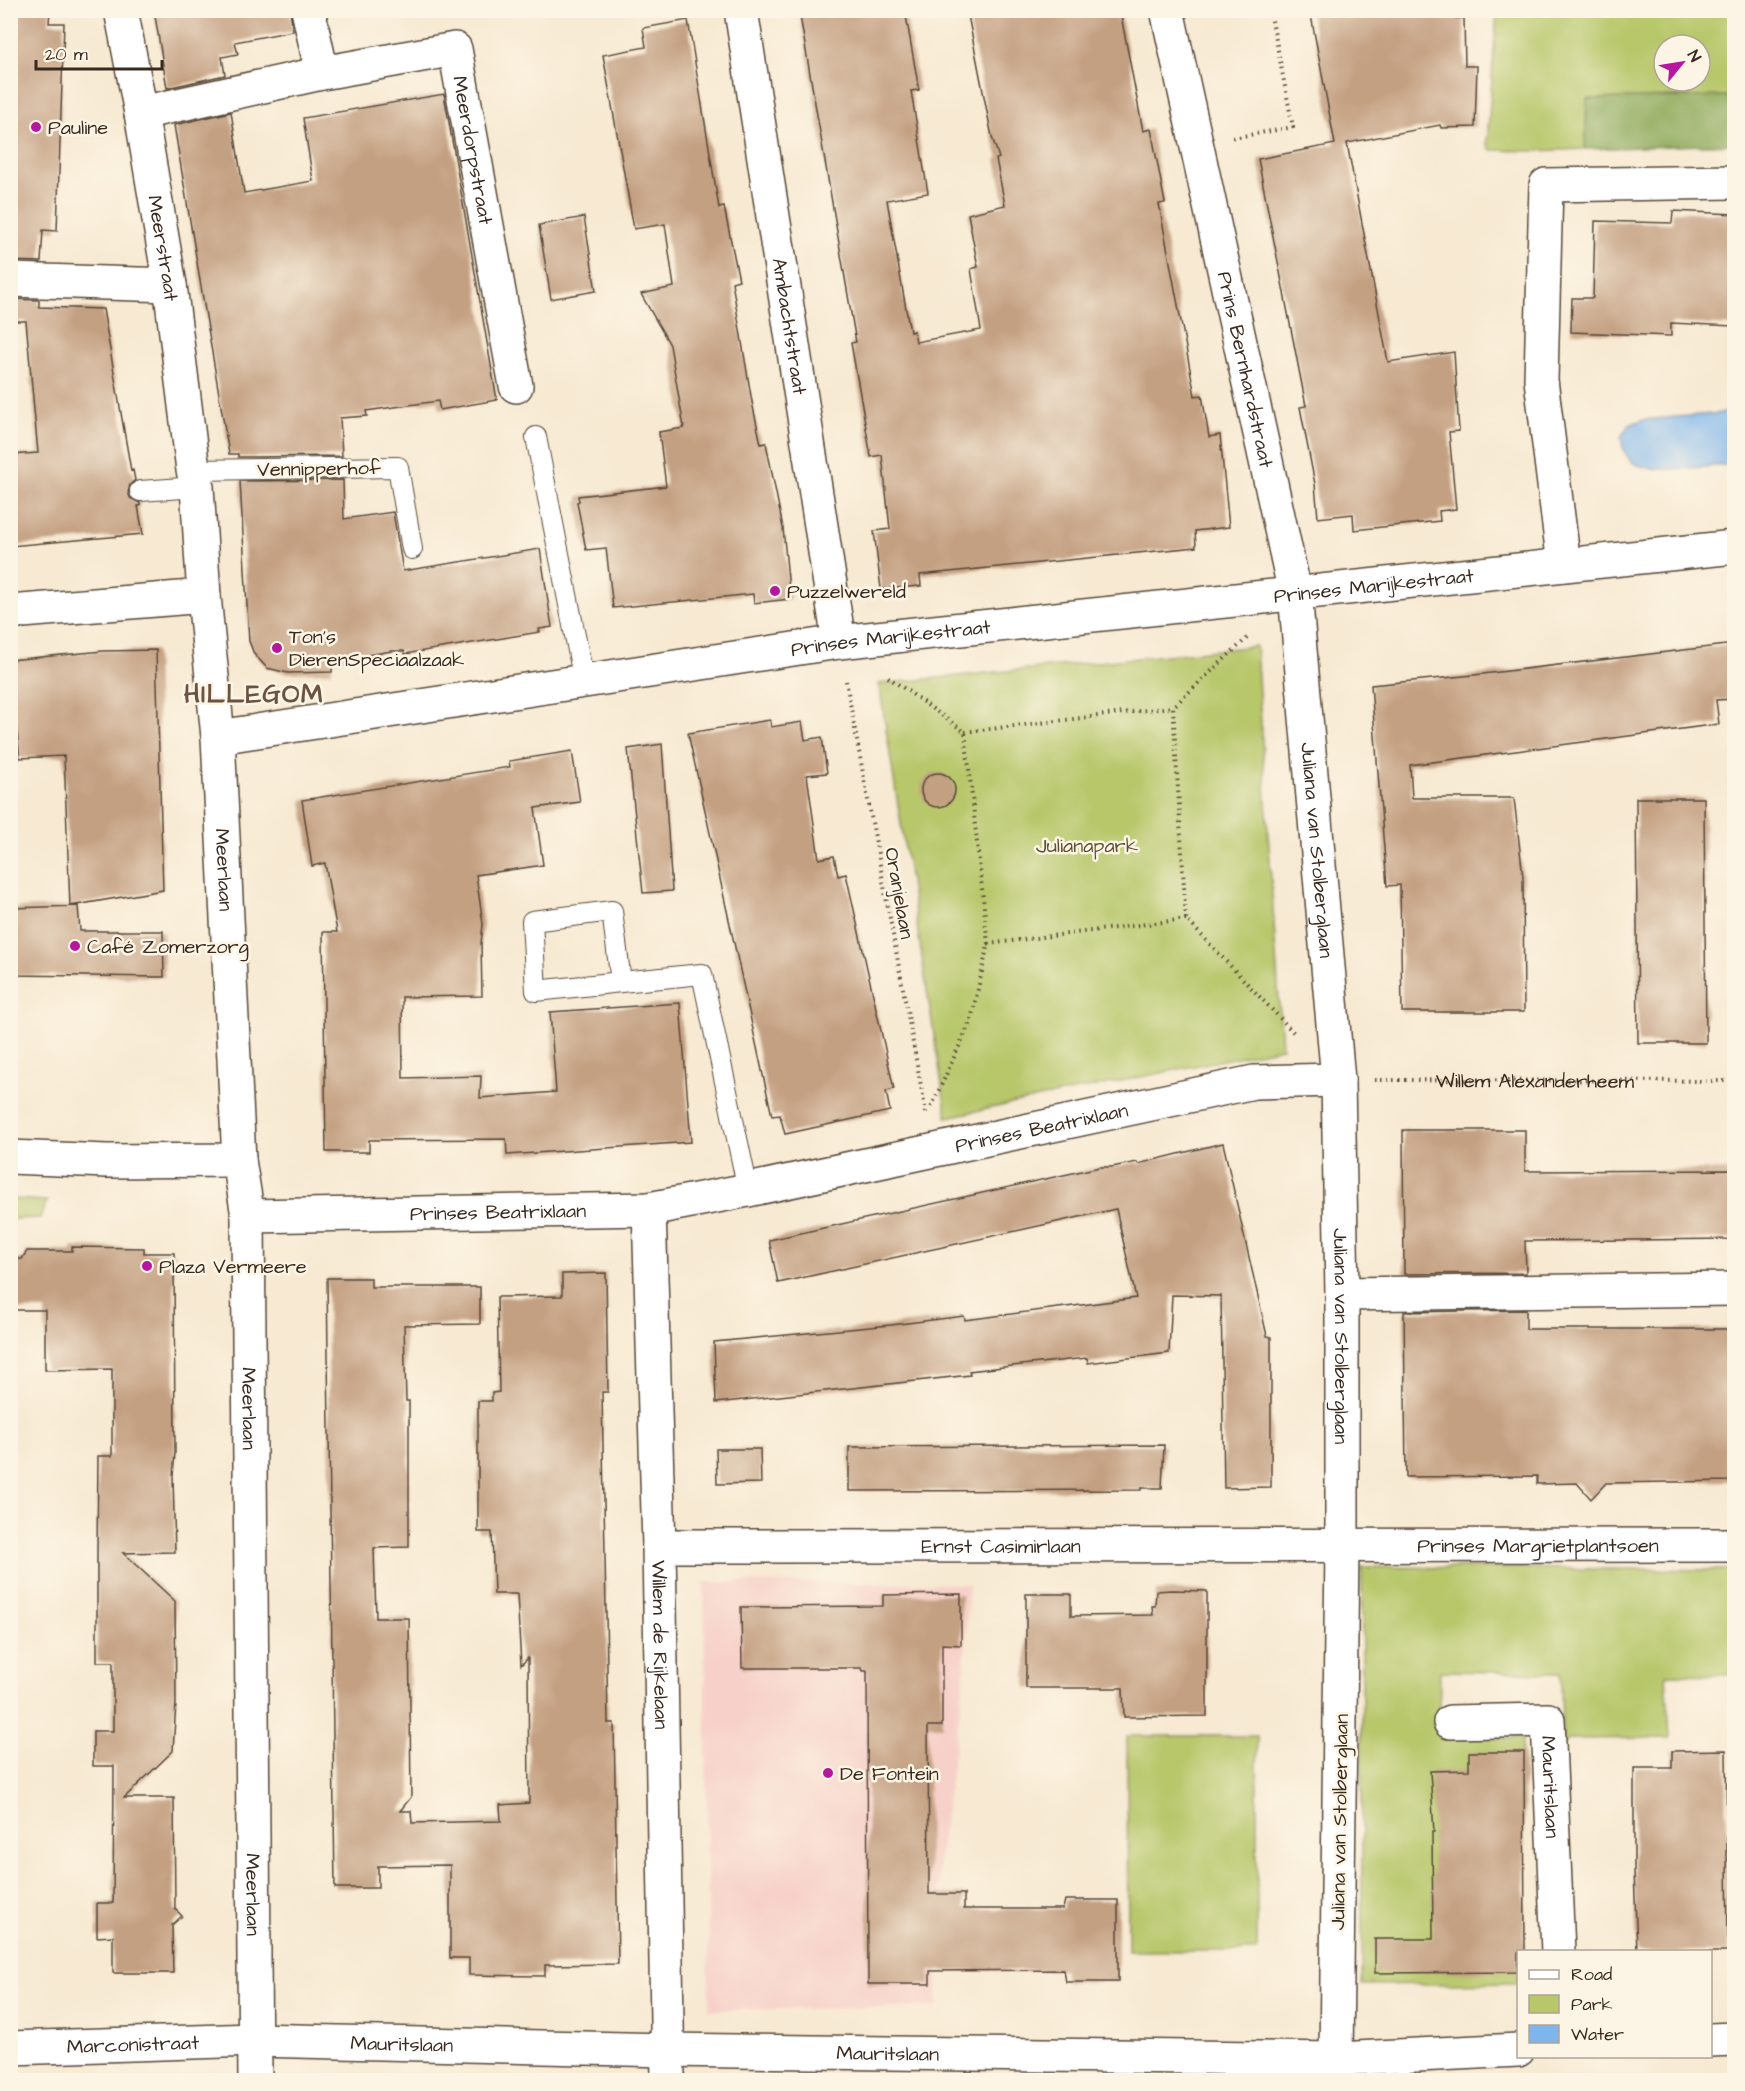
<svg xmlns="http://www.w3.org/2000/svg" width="1745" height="2091" font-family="'Architects Daughter',sans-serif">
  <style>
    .built { fill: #f7d1c9 }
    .green { fill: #b7c76a; stroke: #797844; stroke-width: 1.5; fill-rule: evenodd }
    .forest { fill: #91ac5e; stroke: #666b3e; stroke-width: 1.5 }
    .water { fill: #7fb5ed; stroke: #5d7086; stroke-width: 1.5 }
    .building { fill: #c4a082 }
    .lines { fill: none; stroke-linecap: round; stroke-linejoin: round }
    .lane-casing { stroke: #574739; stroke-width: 22 }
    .street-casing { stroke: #574739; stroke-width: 36 }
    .path { stroke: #574739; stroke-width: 4; stroke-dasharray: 1.5 4.5; stroke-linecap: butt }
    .lane { stroke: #fff; stroke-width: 20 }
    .street { stroke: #fff; stroke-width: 33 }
    .poi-dot { fill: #b5179e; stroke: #fcf5e5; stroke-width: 2 }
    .labels { text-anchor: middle; stroke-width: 5; stroke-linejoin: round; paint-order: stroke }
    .poi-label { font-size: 20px; fill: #3b2a1e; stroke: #fcf5e5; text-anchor: start }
    .street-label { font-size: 20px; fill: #3b2a1e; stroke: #fcf5e5 }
    .park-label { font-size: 20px; fill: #5a5131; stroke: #fcf5e5 }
    .district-label { font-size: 26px; font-weight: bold; letter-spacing: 1.5px; fill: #6b5341; stroke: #fcf5e5 }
  </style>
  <rect width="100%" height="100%" fill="#fcf5e5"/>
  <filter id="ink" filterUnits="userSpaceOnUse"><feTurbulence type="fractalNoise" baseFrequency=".0167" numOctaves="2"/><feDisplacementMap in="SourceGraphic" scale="12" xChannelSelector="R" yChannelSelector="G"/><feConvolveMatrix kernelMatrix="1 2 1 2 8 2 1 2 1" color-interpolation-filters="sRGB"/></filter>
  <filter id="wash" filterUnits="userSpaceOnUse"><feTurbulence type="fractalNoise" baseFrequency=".008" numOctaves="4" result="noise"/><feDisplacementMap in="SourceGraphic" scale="24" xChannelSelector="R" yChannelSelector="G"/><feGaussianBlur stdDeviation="1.35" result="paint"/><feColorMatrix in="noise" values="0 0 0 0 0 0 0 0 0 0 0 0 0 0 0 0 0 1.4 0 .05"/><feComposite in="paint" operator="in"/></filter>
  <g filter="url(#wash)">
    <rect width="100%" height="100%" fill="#f7e9d2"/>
    <!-- built -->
    <path class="built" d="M704,1582L969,1584L963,1688L939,1858L937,2007L709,2010Z"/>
    <!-- green -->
    <path class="green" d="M1497,11H1734V96L1587,99L1585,149L1534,151L1491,150L1487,143ZM1664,45H1700V81H1664Z
      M1256,646L1282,1048L947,1117L879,684Z
      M11,1199L47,1201L40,1218L11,1219Z
      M1362,1567L1734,1570V1675L1666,1674L1670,1738L1568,1739L1562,1746L1561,1673L1440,1671L1439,1737L1522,1738L1521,1951L1518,1952V1983L1362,1985Z
      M1127,1736H1257V1951H1128Z"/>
    <!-- forest -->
    <path class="forest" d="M1734,96V144L1585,149L1587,99Z"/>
    <!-- water -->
    <path class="water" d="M1734,412V464C1710,466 1652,475 1632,462C1625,456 1622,445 1621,437L1629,425L1642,420Z"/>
    <g id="blocks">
      <!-- building -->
      <path class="building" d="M10,10H50L49,23H64L57,231L43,230L41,262L10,261Z
        M154,10H290L293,31L235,42L238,54L222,57L225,75L167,88Z
        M799,10H905L919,90L911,91L928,193L887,200L910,332L914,331L916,342L981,330L971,269L978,267L968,214L1005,205L996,159L999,158L992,137L967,10H1120L1143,131L1151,129L1165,203L1159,204L1195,396L1202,395L1209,437L1220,435L1229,527L1195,531L1196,547L920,575L921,586L881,589L874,531L890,529L882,455L871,457L851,343L856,342Z
        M1310,10H1443V18H1464L1465,66H1477L1475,127L1441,128L1440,125L1347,143L1388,362L1454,352L1459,431L1449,432L1456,509L1439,511L1440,521L1354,530L1353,514L1318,518L1315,484L1300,407L1306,406L1258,159L1335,144Z
        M688,20L719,208L724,207L739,280L732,282L752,402L761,444L766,443L783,528L790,599L754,603L753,594L613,608L606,548L586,550L577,502L579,501L578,496L666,486L659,432L684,428L670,345L641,294L674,287L665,224L634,229L603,55L646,47L643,28Z
        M444,94L497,400L440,410L438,401L366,411L367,416L340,418L342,456L238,457V454H229L174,125L231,112L244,193L313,181L303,118Z
        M1673,211L1734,214V326L1671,323V336L1571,332L1572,298H1593L1595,221L1672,223Z
        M584,217L596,291L551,299L539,225Z
        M10,299L39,300V307L103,309L131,471L133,470L135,480L130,485L128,492L130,498L140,503V506H138L143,534L10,546V455L38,453L26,321H10Z
        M343,480L344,519L393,512L403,571L540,549L552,627L539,629L540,632L405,654L404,651H392L332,661V672L288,673L267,668L254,654L249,641L240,481Z
        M1734,644V699L1716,700L1719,724L1410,765L1412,798H1514L1523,877L1524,1012H1402L1400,885L1387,886L1371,685L1474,675Z
        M156,650L163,890L70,906L64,756L20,758L15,713H10V660L103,651Z
        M770,720L771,727L802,722L805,740L822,737L827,773L807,775L819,859L834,856L838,876L846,874L894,1089L886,1091L890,1111L785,1134L780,1115L772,1116L688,733Z
        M662,744L672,891L643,893L628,749Z
        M572,751L580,802L535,808L543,865L476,875L483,924L481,944L482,996L402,997L403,1078L481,1076L480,1098L556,1092L550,1012L680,1003L691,1142L507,1155L506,1139L369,1140V1152H326L323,932H337L325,863L312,866L302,800L510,767L509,761Z
        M921 790a17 17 0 1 1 34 0a17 17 0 1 1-34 0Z
        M1636,798H1704L1706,1043H1638Z
        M78,906L80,931H163L164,977L10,975V908Z
        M1403,1130H1525V1171L1734,1170V1239L1525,1241L1526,1273L1404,1274Z
        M1223,1143L1267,1336L1271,1337V1487L1224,1488L1221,1296L1172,1295L1169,1353L1088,1363L1087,1358L1030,1364L969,1371L970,1375L716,1403L714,1342L891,1325L964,1316L965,1320L1136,1298L1116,1209L778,1283L769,1240L1100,1167H1112L1137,1162L1138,1164Z
        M72,1247L144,1248V1253H174L175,1453L173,1476L175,1552L123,1553L175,1601L176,1703L173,1751L124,1798H174L175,1909L182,1916L172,1925L173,1973H113V1936L97,1937V1903H113L114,1766H93V1731H113V1662H97V1553L98,1456H112V1369L45,1370V1310H10V1259H22L27,1251H72Z
        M606,1273L608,1392H602L604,1500L608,1723H614L618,1964L545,1965V1976L469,1975V1958H450V1865L378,1866V1888H335L327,1278H371V1287H480V1324L404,1325L406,1401H409V1547L374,1548L376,1618H409L411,1797L400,1811H411L412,1823L501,1821L500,1805L529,1803L528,1658L521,1665L517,1594H494L492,1532H478V1401H492V1393L499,1392L497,1297L562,1296V1274Z
        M1526,1310V1329H1734V1481L1606,1483L1591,1499L1577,1483L1537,1484V1476L1406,1477L1404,1312Z
        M1164,1445L1162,1488H1141V1490L849,1491V1447Z
        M716,1449H760L761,1483L717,1484Z
        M1172,1590L1207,1591V1716L1124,1717L1123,1688H1026V1594H1071V1616L1153,1615L1152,1606H1155L1156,1591Z
        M961,1594V1645L942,1644V1726H928L929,1894H964V1909H1063L1065,1900H1118V1982H1066L1064,1970L930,1971V1984H868L867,1671H863L862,1668H742L741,1607L883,1606V1595Z
        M1726,1750L1728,1952H1637L1634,1870V1768H1672V1751Z
        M1469,1752H1524L1525,1952H1518V1972L1375,1973V1939H1433L1432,1832H1434L1430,1771L1469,1770Z"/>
    </g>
  </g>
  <g filter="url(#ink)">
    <use href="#blocks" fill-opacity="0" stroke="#574739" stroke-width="1.5"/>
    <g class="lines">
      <defs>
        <path id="lane" d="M536,437L584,681
          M193,470L398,467L412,549
          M140,491L197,487
          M612,911L621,982L536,991L532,921Z
          M621,982L702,974L748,1190"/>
        <g id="street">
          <path id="s2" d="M121,10L141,113L170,285L193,470L197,487L204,596L218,737L239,1160L248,1216L255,2080"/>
          <path id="s3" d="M741,10L839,642"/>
          <path id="s4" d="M1167,10L1295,593L1338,1080L1342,1294V1547L1336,2059L1339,2080"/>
          <path id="s5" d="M322,73L455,49L516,386"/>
          <path d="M141,113L322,73L308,10"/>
          <path d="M10,280L170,285"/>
          <path d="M1564,565L1541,380L1546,185L1734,182"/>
          <path d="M10,612L204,596"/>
          <path id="s6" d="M218,737L839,642L1734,547"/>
          <path d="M10,1157L107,1161L239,1160"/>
          <path id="s7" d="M649,1209L659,1546L668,2080"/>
          <path id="s8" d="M248,1216L649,1209L748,1190L1254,1082L1338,1080"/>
          <path d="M1342,1294L1734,1289"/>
          <path id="s9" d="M659,1546L1734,1545"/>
          <path id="s10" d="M1450,1722L1548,1720L1558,1952"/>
          <path d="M1710,2040L1734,2039"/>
          <path id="s11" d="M10,2048L254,2040L667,2050L1336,2059L1518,2050"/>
        </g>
      </defs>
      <!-- lane casing -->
      <use href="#lane" class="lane-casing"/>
      <!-- street casing -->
      <use href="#street" class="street-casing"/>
      <!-- path -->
      <g class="path">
        <path d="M1233,138L1293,127L1270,10"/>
        <path d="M1247,638L1173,707L1186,919L1295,1034"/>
        <path d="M888,677L965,732L988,944L971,1020L930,1110"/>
        <path d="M846,681L926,1113"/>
        <path d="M965,732L1173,707"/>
        <path d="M988,944L1186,919"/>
        <path id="s1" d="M1375,1080L1734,1081"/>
      </g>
      <!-- lane -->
      <use href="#lane" class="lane"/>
      <!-- street -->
      <use href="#street" class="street"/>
    </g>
  </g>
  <!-- markers -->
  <g class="poi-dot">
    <circle cx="36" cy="127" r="6"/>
    <circle cx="775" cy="591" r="6"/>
    <circle cx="277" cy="648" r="6"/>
    <circle cx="75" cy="946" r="6"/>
    <circle cx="147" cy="1266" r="6"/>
    <circle cx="828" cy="1773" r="6"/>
  </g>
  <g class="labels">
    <!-- poi labels -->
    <g class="poi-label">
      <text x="48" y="134">Pauline</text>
      <text x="787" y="598">Puzzelwereld</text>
      <text x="289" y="643">Ton's<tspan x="289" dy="23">DierenSpeciaalzaak</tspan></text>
      <text x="87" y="953">Café Zomerzorg</text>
      <text x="159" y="1273">Plaza Vermeere</text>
      <text x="840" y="1780">De Fontein</text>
    </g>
    <!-- street labels -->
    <g class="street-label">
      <text dy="7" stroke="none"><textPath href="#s5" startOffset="238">Meerdorpstraat</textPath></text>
      <text dy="7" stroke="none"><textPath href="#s2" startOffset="242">Meerstraat</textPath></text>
      <text dy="7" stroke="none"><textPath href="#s3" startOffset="320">Ambachtstraat</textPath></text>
      <text dy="7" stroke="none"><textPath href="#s4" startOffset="368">Prins Bernhardstraat</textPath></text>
      <text transform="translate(319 468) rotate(-1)" y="7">Vennipperhof</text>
      <text dy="7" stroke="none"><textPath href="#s6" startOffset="1166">Prinses Marijkestraat</textPath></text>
      <text dy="7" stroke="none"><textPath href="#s6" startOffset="680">Prinses Marijkestraat</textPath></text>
      <text dy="7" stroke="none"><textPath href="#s4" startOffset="855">Juliana van Stolberglaan</textPath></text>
      <text dy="7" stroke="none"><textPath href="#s2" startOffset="867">Meerlaan</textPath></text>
      <text transform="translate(900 893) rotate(80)" y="7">Oranjelaan</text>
      <text dy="7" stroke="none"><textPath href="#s1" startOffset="160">Willem Alexanderheem</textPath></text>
      <text dy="7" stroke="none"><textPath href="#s8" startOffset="802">Prinses Beatrixlaan</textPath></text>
      <text dy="7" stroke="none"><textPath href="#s8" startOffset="250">Prinses Beatrixlaan</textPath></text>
      <text dy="7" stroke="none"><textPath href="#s4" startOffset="1342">Juliana van Stolberglaan</textPath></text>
      <text dy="7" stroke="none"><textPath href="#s2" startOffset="1407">Meerlaan</textPath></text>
      <text dy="7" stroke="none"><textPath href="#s9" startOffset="342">Ernst Casimirlaan</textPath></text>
      <text dy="7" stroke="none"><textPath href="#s9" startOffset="879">Prinses Margrietplantsoen</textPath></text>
      <text dy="7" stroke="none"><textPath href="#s7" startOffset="436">Willem de Rijkelaan</textPath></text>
      <text dy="7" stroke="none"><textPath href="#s10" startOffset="165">Mauritslaan</textPath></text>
      <text transform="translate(1339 1822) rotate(-89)" y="7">Juliana van Stolberglaan</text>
      <text dy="7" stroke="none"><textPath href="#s2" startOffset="1893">Meerlaan</textPath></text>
      <text dy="7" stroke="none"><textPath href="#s11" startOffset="392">Mauritslaan</textPath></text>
      <text dy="7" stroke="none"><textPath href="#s11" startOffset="123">Marconistraat</textPath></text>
      <text dy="7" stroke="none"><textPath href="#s11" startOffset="878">Mauritslaan</textPath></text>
    </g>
    <!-- park labels -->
    <g class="park-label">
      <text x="1087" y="852">Julianapark</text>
    </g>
    <!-- district labels -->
    <g class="district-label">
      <text x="254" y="702">HILLEGOM</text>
    </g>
  </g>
  <!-- margin -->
  <rect width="1745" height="2091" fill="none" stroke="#fcf5e5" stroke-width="36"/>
  <!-- legend -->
  <rect x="1517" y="1950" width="195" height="108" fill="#fcf5e5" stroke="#afa495" stroke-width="1.5"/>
  <rect x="1529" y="1970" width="30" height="9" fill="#ffffff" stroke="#afa495" stroke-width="1.5"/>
  <text x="1571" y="1980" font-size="18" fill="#3b2a1e">Road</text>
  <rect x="1529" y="1995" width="30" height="18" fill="#b7c76a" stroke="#afa495" stroke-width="1.5"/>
  <text x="1571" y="2010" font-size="18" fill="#3b2a1e">Park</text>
  <rect x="1529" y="2025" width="30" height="18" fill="#7fb5ed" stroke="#afa495" stroke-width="1.5"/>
  <text x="1571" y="2040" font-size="18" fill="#3b2a1e">Water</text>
  <!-- north arrow -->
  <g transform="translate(1682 63) rotate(60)"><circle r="28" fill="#fcf5e5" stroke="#afa495" stroke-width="1.5"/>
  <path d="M0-4.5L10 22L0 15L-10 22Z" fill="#b5179e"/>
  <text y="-9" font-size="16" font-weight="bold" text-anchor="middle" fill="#3b2a1e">N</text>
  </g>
  <!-- scale -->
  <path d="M36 60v9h126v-9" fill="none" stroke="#3b2a1e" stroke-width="3"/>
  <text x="45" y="60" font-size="18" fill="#3b2a1e" stroke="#fcf5e5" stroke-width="4.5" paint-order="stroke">20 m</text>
</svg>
